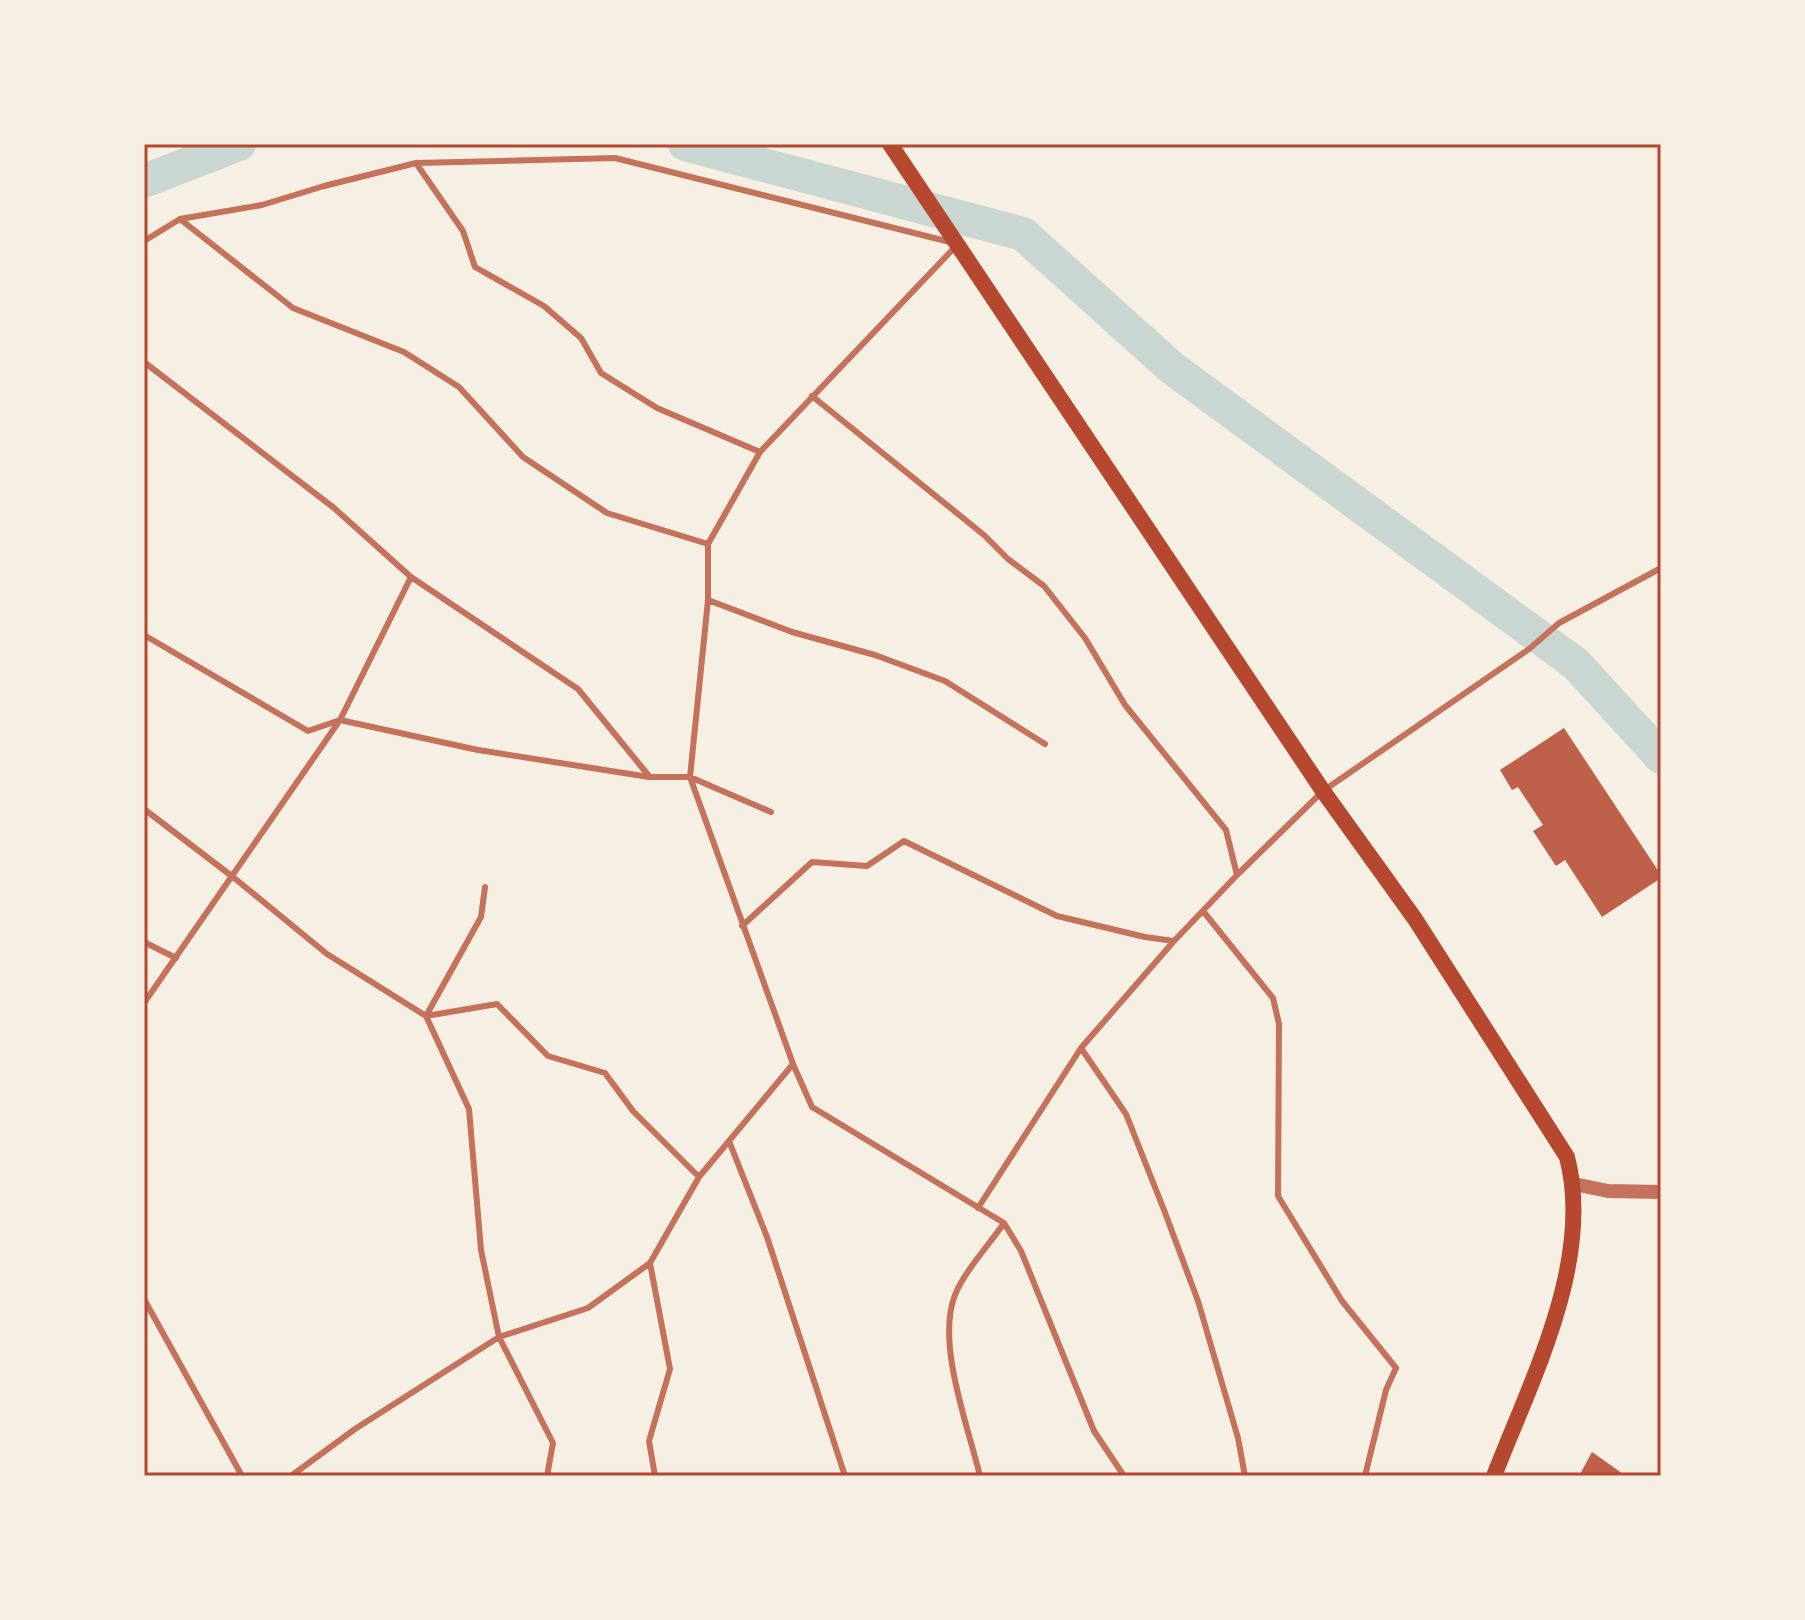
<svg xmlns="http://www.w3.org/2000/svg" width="1805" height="1620" font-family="'Exo 2',sans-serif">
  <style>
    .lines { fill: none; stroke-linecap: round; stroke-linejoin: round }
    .canal { stroke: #c9d6d2; stroke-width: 34 }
    .building { fill: #bf614a }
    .service { stroke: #c5725c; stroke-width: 6 }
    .tertiary { stroke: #c5725c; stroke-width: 14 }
    .secondary { stroke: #b5482f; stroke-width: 16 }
    .neatline { fill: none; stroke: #b5482f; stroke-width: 3 }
  </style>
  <rect width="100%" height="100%" fill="#f6efe4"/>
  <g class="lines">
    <!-- canal -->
    <path class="canal" d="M685,144L1023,234L1172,368L1576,664L1661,757
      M144,181L239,144"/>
  </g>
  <!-- building -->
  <path class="building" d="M1564,728L1661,875V878L1602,917L1565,860L1556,866L1533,831L1543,825L1518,787L1512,790L1500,770Z
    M1592,1452L1626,1476H1579Z"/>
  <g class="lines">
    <!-- service -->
    <path class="service" d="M416,163L463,231L475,267L544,306L581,338L601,373L657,408L760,452
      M180,219L293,308L404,352L459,387L523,457L607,513L708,544
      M144,241L180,219L262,205L324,186L416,163L615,158L950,242
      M955,247L760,452L708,544V600L690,777L793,1064L812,1107L1004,1223L1021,1251L1094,1431L1124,1476
      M144,362L334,508L411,577L578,689L649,776
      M812,396L984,535L1008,559L1044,586L1085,638L1125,705L1226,830L1237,875
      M708,600L792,632L875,655L945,681L1045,744
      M144,635L308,731L340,720L478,750L649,777H690L771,812
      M144,809L233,877L327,954L426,1016L469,1109L481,1250L499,1337L553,1443L547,1476
      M485,887L481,917L426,1016L497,1004L548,1056L605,1073L633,1111L699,1177
      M1203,911L1273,998L1279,1024L1278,1196L1342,1301L1396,1368L1386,1390L1365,1476
      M742,926L812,862L867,866L904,841L1057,916L1145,937L1174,941
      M144,942L176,958
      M144,1003L340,720L411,577
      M1081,1048L1126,1114L1164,1210L1198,1301L1238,1438L1245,1476
      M729,1141L767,1237L845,1476
      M978,1208L1081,1048L1174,941L1237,875L1323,791L1529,649L1559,623L1661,568
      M650,1263L670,1369L649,1441L655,1476
      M144,1299L242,1476
      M291,1476L355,1429L499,1337L588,1308L650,1263L699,1177L793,1064
      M980,1476C968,1426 936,1343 955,1295C964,1272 989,1245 1004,1223"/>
    <!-- tertiary -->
    <path class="tertiary" d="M1574,1184L1608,1191L1661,1192"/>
    <!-- secondary -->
    <path class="secondary" d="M890,144L1323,791L1415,919L1567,1157C1594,1261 1531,1380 1494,1476"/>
  </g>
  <!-- border -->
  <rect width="1805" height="1620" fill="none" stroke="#f6efe4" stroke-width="292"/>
  <rect x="146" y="146" width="1513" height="1328" class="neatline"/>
</svg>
